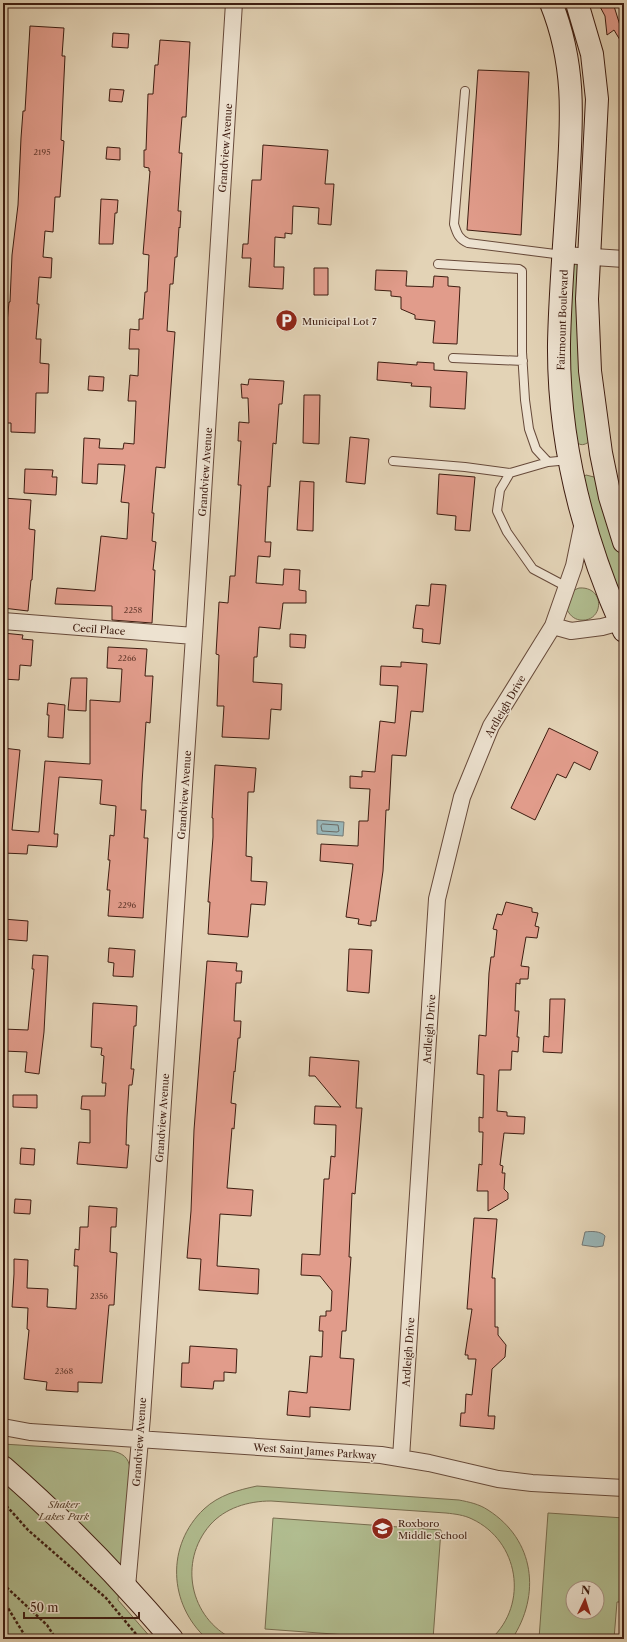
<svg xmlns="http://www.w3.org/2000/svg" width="627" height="1642" font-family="'Libre Caslon Text',serif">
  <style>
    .green { fill: #b1bd90; stroke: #786d50; fill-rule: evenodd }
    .water { fill: #99b6b8; stroke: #757975 }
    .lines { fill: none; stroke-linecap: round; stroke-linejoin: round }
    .shore { stroke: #6c6a64; stroke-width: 1 }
    .building { fill: #e19c8b; stroke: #3e1d11 }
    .lane-casing { stroke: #674a3a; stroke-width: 10 }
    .street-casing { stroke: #674a3a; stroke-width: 18 }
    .secondary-casing { stroke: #3e1d11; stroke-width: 24 }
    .path { stroke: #3e1d11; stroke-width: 2.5; stroke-dasharray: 3 2; stroke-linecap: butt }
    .lane { stroke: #ede2d0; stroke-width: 8 }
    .street { stroke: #ede2d0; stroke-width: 16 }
    .secondary { stroke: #ede2d0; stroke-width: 22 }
    .labels { text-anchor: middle; stroke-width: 3; stroke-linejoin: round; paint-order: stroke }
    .number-label { font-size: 8px; fill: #673d30 }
    .street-label { font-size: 10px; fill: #3e1d11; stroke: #ede2d0 }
    .poi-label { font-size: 10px; fill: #3e1d11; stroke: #ede2d0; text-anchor: start }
    .park-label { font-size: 10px; font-style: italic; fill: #5b4531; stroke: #ede2d0 }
  </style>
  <rect width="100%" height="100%" fill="#e3d3b6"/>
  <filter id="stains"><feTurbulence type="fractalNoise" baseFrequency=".005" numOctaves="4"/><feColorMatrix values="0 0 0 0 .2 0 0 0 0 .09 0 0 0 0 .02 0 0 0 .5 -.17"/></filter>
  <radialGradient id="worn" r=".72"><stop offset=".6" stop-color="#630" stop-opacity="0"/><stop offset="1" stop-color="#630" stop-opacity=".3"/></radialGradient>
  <!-- green -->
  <path class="green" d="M573,264L579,265L589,442C584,445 581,446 576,442L568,358Z
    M586,475L594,477L599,482L624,560V602L618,598L582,478Z
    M579,588C606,586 604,623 580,620C573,619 569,614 566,608L574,590Z
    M3,1444L112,1451C122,1453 129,1457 130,1469L118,1600L152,1639H3Z
    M257,1486L459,1500C469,1502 479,1504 488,1510C535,1540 541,1595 512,1639H491C529,1604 519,1541 472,1519C464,1515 455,1514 446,1513L271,1501C248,1501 225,1508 210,1525C178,1562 190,1618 233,1639H207C168,1604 166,1545 204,1509C219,1495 238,1490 257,1486Z
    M548,1513L624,1518V1602H617L614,1639H539ZM573,1588H597V1612H573Z
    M273,1518L441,1530L433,1639H401L265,1629Z"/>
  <!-- water -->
  <path class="water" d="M317,820L344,822L343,836L317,834Z
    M585,1232C591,1231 601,1231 605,1236L603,1246L596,1247L582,1245Z"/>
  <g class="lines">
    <!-- shore -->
    <path class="shore" d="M323,824L338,825L339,831L337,832L322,831L321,826Z"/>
  </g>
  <!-- building -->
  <path class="building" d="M598,3H613L624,38L620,40L614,30L607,35L605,16Z
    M30,26L64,28L62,56H65L61,140L64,141L60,197H55L53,232L45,231L43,257L52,258L51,278L39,277L37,304H39L36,339H41L40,363L49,364L48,393H36L35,433L11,432V423H3V386L6,333L9,302H10L12,255L18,205L21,138L23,111H25Z
    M113,33L129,34L128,48L112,47Z
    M160,40L190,42L186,117H182L179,153H182L178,211H181L180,228L179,227L177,257H175L173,284H170L167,331L175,332L165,468L156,467L152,513H154L152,541L156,542L153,570H155L152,623L112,620V606L55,604L57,588L95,591L101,536L127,539L129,503L121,502L125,465L98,464L97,484L82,483L84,438L100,439L99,448L123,449L124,443L134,444L136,401H128L130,375L138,376L139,349H129L130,329L139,330V319H143L145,292H147L149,255L143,254L150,171H149V168L144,167V150H146L148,94H153L155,65H158Z
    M478,70L529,72L521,235L467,230Z
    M110,89L124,90L122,102L109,101Z
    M263,145L328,150L325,184H334L331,225L318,224L319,208L293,206L292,234L285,233V238L275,237L274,267H284L283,289L249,287L251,258H242L243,244H248L252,180H261Z
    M107,147L120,148V160L106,159Z
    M101,199L118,200L117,213H115L113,244H99Z
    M314,268H328V295H314Z
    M376,270L407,271L406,286L433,287L434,276L448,277V286L460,287L457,344L433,343L435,321L415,319V315L401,309V297L391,296V291L375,290Z
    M378,362L417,365V362L434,363V370L467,372L465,409L430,407L431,387L411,386L412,383L377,380Z
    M89,376L104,377L103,391L88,390Z
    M249,379L284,381L282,404H279L276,444L273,443L270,487L268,486L265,542H271L270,557L258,556L256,583L283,585L284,569L300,570L299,590L306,591V603H283L280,629L259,627L257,657H254L253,682L282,684L281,710L271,709L269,739L222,737L224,706H217L219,655L216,654L219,602L228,603L230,576H235L241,485H238L241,441H238L239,422L249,423L248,398H242L241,384L248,385Z
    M304,395H320L319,444L303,443Z
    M350,437L369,439L365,484L346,482Z
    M25,469L53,470L52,477H57L56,495L24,493Z
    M439,474L475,477L470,531L455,530L456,516L437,514Z
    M300,481L314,482L313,531L297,530Z
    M3,498L31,500L29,529L35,530L32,580H31L28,611L3,608Z
    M431,584L446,585L440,644L422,642L423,629L413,628L416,605L429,606Z
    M3,633L23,635L22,639L33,640L31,666L20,665L19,680L3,679Z
    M290,634L306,635L305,648L290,647Z
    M108,647L147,649L145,676H153L150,723L146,722L142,783L141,810H146L144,838H148L143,918L108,916L110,890H107L110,860H108L110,835L114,836L116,806L100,804L102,780L59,777L54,834H58L57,847L28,845L27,854L3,853V748L20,750L12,830L39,832L45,761L90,764V700L120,702L122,669L107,668Z
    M401,662L427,664L423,712L411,711L406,756L392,755L389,810H386L383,871L376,921H371V926L358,924L359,919L346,917L353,864L320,861L321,844L358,846L359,821H368L370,789L350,788V776L362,777V771L375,772L380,721L395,723L398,686L380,685L381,666L401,667Z
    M71,678H87L86,711L68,710Z
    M48,703L65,705L63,738L48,737L49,715H47Z
    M549,728L598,752L590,770L574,762L566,778L557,774L535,820L511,808Z
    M215,765L256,768L254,792H248L246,856L252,857L251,881L267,882L265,905L251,904L248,937L208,934L210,902H208L213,837V818H212Z
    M506,902L532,908V912L538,913L535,926L539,927L537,938L526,937L521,966L529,967L528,979H520V984L516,983L515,1011H519L517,1037H519L518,1052L512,1051L511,1070H499L497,1111L507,1112V1116L525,1117L524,1134L504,1133L500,1165L503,1166L502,1173H505L504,1189L508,1193V1199L488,1211V1191H477L479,1164L482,1165L483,1132H479V1117L483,1118L484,1075L477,1074L479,1035L486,1036L489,973L491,957H494L497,930L493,929L497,914L502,915Z
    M3,919L28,921L27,941L3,939Z
    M109,948L135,950L133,977L113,976L114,963L108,962Z
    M349,949L372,950L369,993L347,991Z
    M33,955L48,956L44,1032L39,1074L25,1072L27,1052L3,1051V1029L28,1030L34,969H32Z
    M207,961L237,963L236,971H242L241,983H236L234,1021H241L240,1038H238L235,1072L234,1071L231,1103L236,1104L234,1129L232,1128L227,1188L253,1190L251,1216L220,1214L217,1266L259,1269L258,1294L199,1290L201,1259L187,1258L191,1211L194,1130Z
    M550,999H565L562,1053L543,1052L544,1036L549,1037Z
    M93,1003L137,1006L136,1026H134L131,1069H134L132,1085H129L127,1117L126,1145H129L127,1168L77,1164L79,1142L90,1143V1110L81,1109L82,1096H105L106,1083H102L104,1056L101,1055L102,1048L91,1047Z
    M310,1057L359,1061L356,1108H362L355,1194L352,1193L349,1257H351L346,1331H342L340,1358L354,1359L350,1410L310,1407V1417L287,1415L289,1391L307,1393L310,1356L322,1357L323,1331H319L320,1316H326V1311H331L332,1291L320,1276L301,1275L302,1254L320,1255L324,1179H329L331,1156L335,1157L336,1125L314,1124L315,1106L341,1107L315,1076H309Z
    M13,1095H37V1108L13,1107Z
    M21,1148L35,1149L34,1165L20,1164Z
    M15,1199L31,1200L30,1214L14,1213Z
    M89,1206L117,1208L116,1227H111L110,1252L117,1253L114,1305H109L102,1383L78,1382V1392L46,1390L47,1382L24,1379L29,1330L27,1329L28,1308L12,1307L14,1274V1259L28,1260L27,1288L48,1289L47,1307L76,1309L78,1266H74L75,1249L79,1250L80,1227H88Z
    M474,1218L497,1219L492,1278H495V1327H498V1335L506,1345L505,1357L492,1369L488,1416H495L494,1429L460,1426L461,1413H465L466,1394L472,1395L476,1359H468V1355H465L472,1309H467Z
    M190,1346L237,1349L236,1373L224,1372V1381H214L213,1389L181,1387L182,1363H189Z"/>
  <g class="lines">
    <defs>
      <path id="lane" d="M465,91L454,224C457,234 459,239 468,243L563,255
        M453,358L523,361
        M393,461L465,467L510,473L548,462L536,449L529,429L525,400L522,352V271L519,269L438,264
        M548,462L569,460
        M510,473L500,490L497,511L507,532L533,569L567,587"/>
      <path id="street" d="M564,255L624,259
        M3,621L194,636
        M553,626L574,566L583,522
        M3,1427L30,1432L381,1455L429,1463L498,1479L532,1483L624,1488
        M401,1458L437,899L462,797L491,726L553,626L571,631L602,627L624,621
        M127,1587L142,1417L194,636L234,3"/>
      <path id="secondary" d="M551,3C576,65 572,119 568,184C565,237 560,291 559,344C558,443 584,541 624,631
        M577,3L592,54L597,99L587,299L590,371L601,453L610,497L624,542
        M3,1467C64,1520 120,1578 172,1639"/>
    </defs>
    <!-- lane casing -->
    <use href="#lane" class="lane-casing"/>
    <!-- street casing -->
    <use href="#street" class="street-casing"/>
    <!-- secondary casing -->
    <use href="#secondary" class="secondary-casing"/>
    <!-- path -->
    <path class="path" d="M3,1502L28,1530L106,1598L140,1639
      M3,1584L47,1625L56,1639
      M3,1600L27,1639"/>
    <!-- lane -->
    <use href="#lane" class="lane"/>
    <!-- street -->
    <use href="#street" class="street"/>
    <!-- secondary -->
    <use href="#secondary" class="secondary"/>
  </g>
  <!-- icons -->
  <defs>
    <symbol id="parking-disc" viewBox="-11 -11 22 22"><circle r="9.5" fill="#8f2418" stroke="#ede2d0"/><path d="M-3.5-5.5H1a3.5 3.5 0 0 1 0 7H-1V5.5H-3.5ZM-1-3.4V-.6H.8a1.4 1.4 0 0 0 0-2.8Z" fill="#fff"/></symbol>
    <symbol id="school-disc" viewBox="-11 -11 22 22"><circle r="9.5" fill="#8f2418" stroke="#ede2d0"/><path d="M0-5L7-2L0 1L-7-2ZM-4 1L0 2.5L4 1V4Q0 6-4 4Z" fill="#fff"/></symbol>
  </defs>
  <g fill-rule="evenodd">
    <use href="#parking-disc" x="274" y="308" width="25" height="25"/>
    <use href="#school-disc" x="370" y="1516" width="25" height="25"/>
  </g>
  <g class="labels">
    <!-- number labels -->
    <g class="number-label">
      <text x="42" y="155">2195</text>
      <text x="133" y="613">2258</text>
      <text x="127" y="661">2266</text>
      <text x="127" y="908">2296</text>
      <text x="99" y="1299">2356</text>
      <text x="64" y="1374">2368</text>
    </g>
    <!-- street labels -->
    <g class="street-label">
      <text transform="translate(225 148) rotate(-86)" y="4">Grandview Avenue</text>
      <text transform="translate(562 320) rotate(-88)" y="4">Fairmount Boulevard</text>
      <text transform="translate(205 472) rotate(-86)" y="4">Grandview Avenue</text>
      <text transform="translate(99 629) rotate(4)" y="4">Cecil Place</text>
      <text transform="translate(505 706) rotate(-60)" y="4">Ardleigh Drive</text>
      <text transform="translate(184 795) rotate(-86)" y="4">Grandview Avenue</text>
      <text transform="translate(429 1029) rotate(-86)" y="4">Ardleigh Drive</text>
      <text transform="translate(162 1118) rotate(-86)" y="4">Grandview Avenue</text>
      <text transform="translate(408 1352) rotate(-86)" y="4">Ardleigh Drive</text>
      <text transform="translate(139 1442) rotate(-86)" y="4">Grandview Avenue</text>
      <text transform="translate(315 1451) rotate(4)" y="4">West Saint James Parkway</text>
    </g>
    <!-- poi labels -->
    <g class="poi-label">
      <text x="302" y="325">Municipal Lot 7</text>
      <text x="398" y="1527">Roxboro<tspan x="398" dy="12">Middle School</tspan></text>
    </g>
    <!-- park labels -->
    <g class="park-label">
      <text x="64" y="1508">Shaker<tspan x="64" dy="12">Lakes Park</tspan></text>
    </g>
  </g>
  <!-- margin -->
  <rect width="627" height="1642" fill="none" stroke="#e3d3b6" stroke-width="16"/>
  <rect x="4" y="4" width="619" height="1634" fill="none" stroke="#3e1d11" stroke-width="2"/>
  <rect x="8" y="8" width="611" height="1626" fill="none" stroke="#3e1d11"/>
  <!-- north arrow -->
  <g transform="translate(585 1600) rotate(4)"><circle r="19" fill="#ede2d0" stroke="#a79384"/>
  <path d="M0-3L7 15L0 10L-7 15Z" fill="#8f2418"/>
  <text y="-6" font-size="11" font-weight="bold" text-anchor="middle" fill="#3e1d11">N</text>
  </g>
  <!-- scale -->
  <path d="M24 1612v6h115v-6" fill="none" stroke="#3e1d11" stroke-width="2"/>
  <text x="30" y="1612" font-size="12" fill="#3e1d11" stroke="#ede2d0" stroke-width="3" paint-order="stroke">50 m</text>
  <rect width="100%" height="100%" filter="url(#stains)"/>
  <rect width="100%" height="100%" fill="url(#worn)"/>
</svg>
